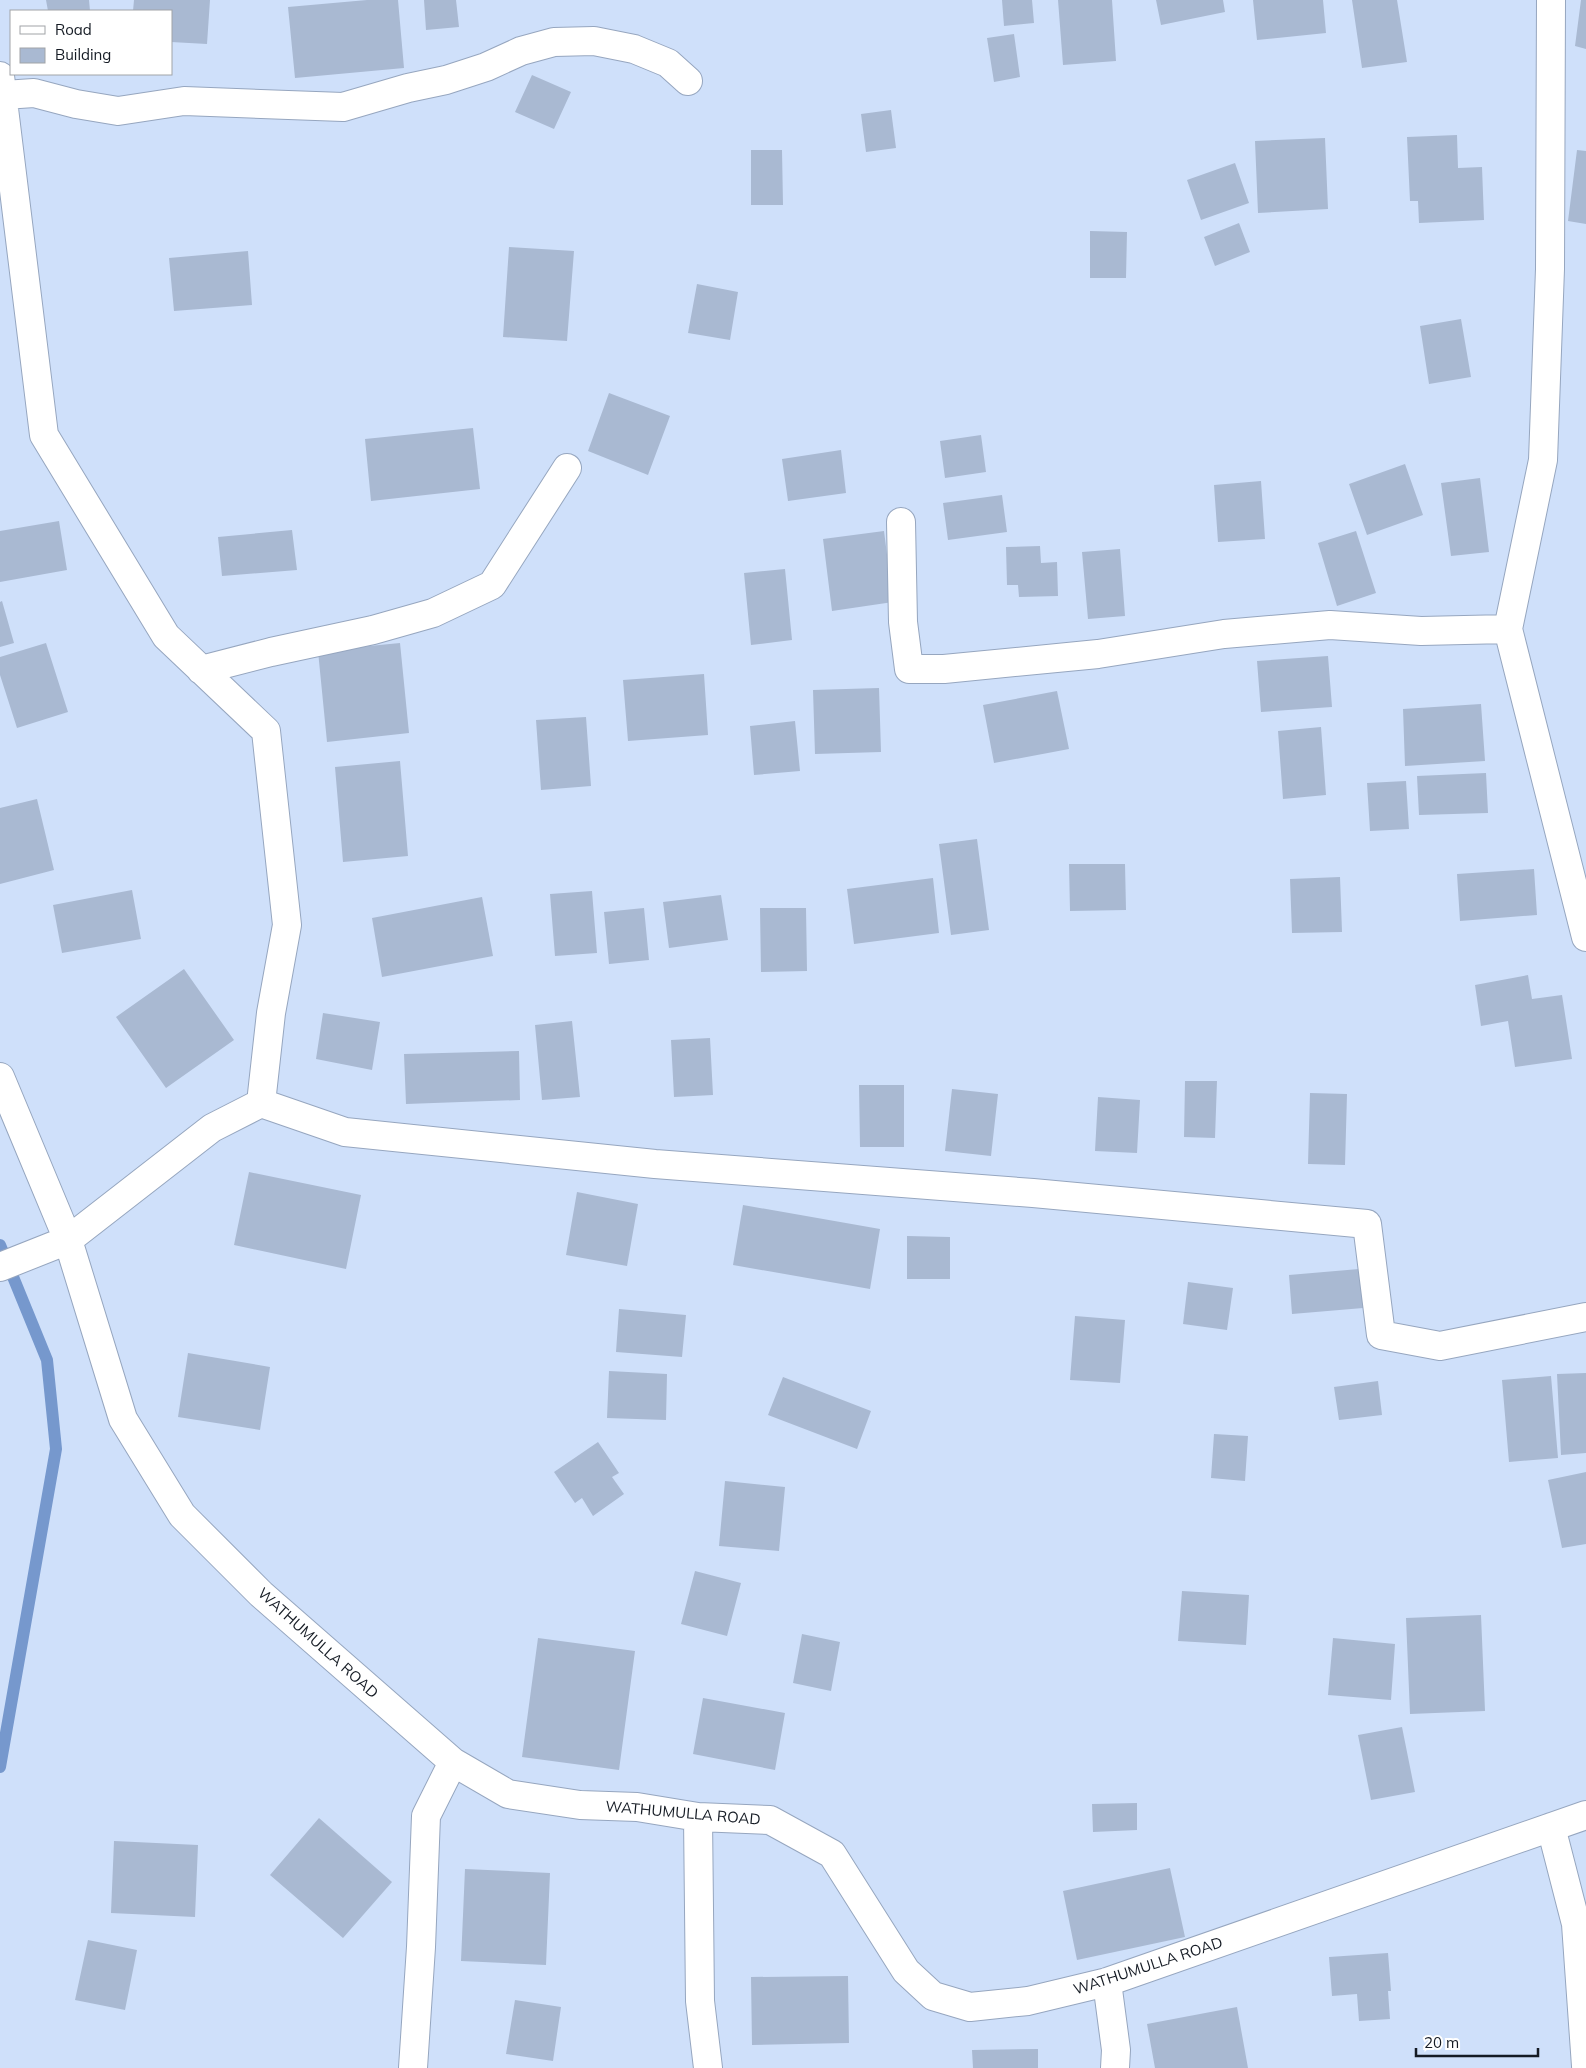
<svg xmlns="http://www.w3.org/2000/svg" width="1586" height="2068" font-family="Mulish,sans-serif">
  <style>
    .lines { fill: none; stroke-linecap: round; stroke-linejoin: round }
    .stream { stroke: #7698cd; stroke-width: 12 }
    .building { fill: #a9b9d2 }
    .street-casing { stroke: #96a6bf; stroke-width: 30 }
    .street { stroke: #fff; stroke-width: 28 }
    .labels { text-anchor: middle; stroke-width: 4; stroke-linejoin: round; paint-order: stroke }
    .street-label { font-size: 15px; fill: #151b24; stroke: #fff }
  </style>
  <rect width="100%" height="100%" fill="#cfe0fa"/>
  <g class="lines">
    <!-- stream -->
    <path class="stream" d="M0,1245L47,1360L56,1449L0,1767"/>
  </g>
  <!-- building -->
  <path class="building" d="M46,0H89L90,11H48Z
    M134,0H210L207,44L171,42V11H133Z
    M367,0H398L404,68L295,78L288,7Z
    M424,0H456L459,27L426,30Z
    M1002,0H1032L1034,23L1004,26Z
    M1058,0H1112L1116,61L1063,65Z
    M1156,0H1223L1225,12L1161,25Z
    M1253,0H1323L1326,33L1257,40Z
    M1352,0H1397L1407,62L1362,68Z
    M1581,0H1586V49L1575,46Z
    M1014,34L1020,77L994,82L987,38Z
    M532,75L571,92L554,129L515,112Z
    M891,110L896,148L866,152L861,114Z
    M1457,135L1458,168L1482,167L1484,220L1419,223L1418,201H1410L1407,137Z
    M1325,138L1328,209L1258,213L1255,141Z
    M751,150H782L783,205H751Z
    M1577,150L1586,151V224L1568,221Z
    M1235,163L1249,203L1201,220L1187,180Z
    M1239,223L1250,252L1215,266L1204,237Z
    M1090,231L1127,232L1126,278H1090Z
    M509,247L574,251L567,341L503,337Z
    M248,251L252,305L174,311L169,258Z
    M697,284L738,292L730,340L688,333Z
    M1461,319L1471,377L1429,384L1420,326Z
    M609,393L670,416L648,475L588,451Z
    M473,428L480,489L371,501L365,439Z
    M981,435L986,472L945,478L940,441Z
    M841,450L846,493L788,501L782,459Z
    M1405,464L1423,515L1367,535L1349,484Z
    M1480,478L1489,552L1451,556L1441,483Z
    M1261,481L1265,539L1218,542L1214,485Z
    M1002,495L1007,532L948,540L943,503Z
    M59,521L67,570L0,582V531Z
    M292,530L297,570L222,576L218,537Z
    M884,531L893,602L832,611L823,539Z
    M1356,531L1376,593L1337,606L1318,543Z
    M1040,546L1041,563L1057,562L1058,596L1019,597L1018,585H1007L1006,547Z
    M1120,549L1125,616L1088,619L1082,552Z
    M785,569L792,640L751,645L744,573Z
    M2,601L14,643L0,647V602Z
    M46,643L68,712L17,728L0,675V657Z
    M400,643L409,733L327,742L318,651Z
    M1328,656L1332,707L1261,712L1257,661Z
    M704,674L708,735L628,741L623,680Z
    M879,688L881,752L815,754L813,690Z
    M1057,691L1069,749L994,763L983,705Z
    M1481,704L1485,761L1405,766L1403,709Z
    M586,717L591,786L541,790L536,720Z
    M795,721L800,771L754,775L750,726Z
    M1321,727L1326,795L1283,799L1278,731Z
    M400,761L408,856L343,862L335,767Z
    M1486,773L1488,813L1419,815L1417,776Z
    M1406,781L1409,829L1370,831L1367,783Z
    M37,799L54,870L0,884V808Z
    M977,839L989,930L951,935L939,844Z
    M1069,864H1125L1126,910L1070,911Z
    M1534,869L1537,915L1460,921L1457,874Z
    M1340,877L1342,932L1292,933L1290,879Z
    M933,878L939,933L854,944L847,889Z
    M132,890L141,939L62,953L53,905Z
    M592,891L597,953L555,956L550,894Z
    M721,895L728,940L669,948L663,902Z
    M482,897L493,956L382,977L372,918Z
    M644,908L649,960L609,964L604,912Z
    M760,908H806L807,971L761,972Z
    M184,969L234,1040L166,1088L116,1017Z
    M1528,975L1532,999L1562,995L1572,1059L1515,1067L1508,1021L1481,1026L1475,985Z
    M323,1013L380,1022L372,1070L316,1059Z
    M572,1021L580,1097L542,1100L535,1025Z
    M710,1038L713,1095L674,1097L671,1040Z
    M519,1051L520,1100L406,1104L404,1054Z
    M1185,1081H1217L1215,1138L1184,1137Z
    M859,1085H904V1147H860Z
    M952,1089L998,1094L991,1156L945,1151Z
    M1310,1093L1347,1094L1345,1165L1308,1164Z
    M1098,1097L1140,1100L1137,1153L1095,1151Z
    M249,1172L361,1195L346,1269L234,1245Z
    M577,1192L638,1204L627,1266L566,1255Z
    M743,1205L880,1229L870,1289L733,1265Z
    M907,1236L950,1237V1279H907Z
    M1359,1269L1363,1308L1292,1314L1289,1275Z
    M1188,1282L1233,1288L1227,1330L1183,1324Z
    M619,1309L686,1315L682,1357L616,1352Z
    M1075,1316L1125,1320L1120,1383L1070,1380Z
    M188,1353L270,1367L260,1430L178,1417Z
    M609,1371L667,1374L666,1420L607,1418Z
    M1586,1373V1453L1561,1455L1557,1374Z
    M1551,1376L1558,1458L1509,1462L1502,1380Z
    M783,1377L871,1411L857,1449L768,1415Z
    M1378,1381L1382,1415L1339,1420L1334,1387Z
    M1214,1434L1248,1436L1245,1481L1211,1478Z
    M598,1442L619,1473L612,1477L624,1494L593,1516L582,1498L575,1503L554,1472Z
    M1586,1472V1544L1562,1548L1548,1480Z
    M725,1481L785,1487L779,1551L719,1546Z
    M695,1571L741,1583L727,1636L681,1624Z
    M1182,1591L1249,1595L1246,1645L1178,1641Z
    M1481,1615L1485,1711L1410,1714L1406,1618Z
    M802,1634L840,1642L831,1691L793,1683Z
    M538,1638L635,1651L619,1770L522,1757Z
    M1333,1638L1395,1644L1391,1700L1328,1695Z
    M703,1698L785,1713L775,1770L693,1754Z
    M1402,1727L1415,1792L1371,1800L1358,1735Z
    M1137,1803V1830L1093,1832L1092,1804Z
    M319,1818L392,1882L343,1938L270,1875Z
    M114,1841L198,1845L195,1917L111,1913Z
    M1170,1868L1185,1937L1077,1960L1063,1891Z
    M465,1869L550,1873L546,1965L461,1961Z
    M88,1940L137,1950L125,2010L75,2000Z
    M1388,1953L1391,1991H1388L1390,2019L1359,2021L1357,1994L1332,1996L1329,1957Z
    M848,1976L849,2043L752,2045L751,1977Z
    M515,2000L561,2007L553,2061L506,2054Z
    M1237,2007L1248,2068H1155L1147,2024Z
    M1038,2049V2068H973L972,2050Z"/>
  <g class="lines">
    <defs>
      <path id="street" d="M1551,0L1550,269L1543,460L1508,629L1586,937
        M0,76L44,435L166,636L266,731L287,925L271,1013L261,1103
        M4,95L34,93L76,104L118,111L184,101L343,107L408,88L446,80L486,67L521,51L554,42L594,41L634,49L668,63L688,81
        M901,522L903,622L909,669H944L1098,654L1224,634L1330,625L1421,631L1508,629
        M201,670L271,652L373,630L433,613L492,585L567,468
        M0,1077L68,1240L123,1419L182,1515L261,1594L453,1762L508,1794L580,1805L637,1807L698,1817L770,1820L832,1854L906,1971L933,1996L970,2007L1028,2001L1107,1982L1586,1815
        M0,1267L68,1240L212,1128L261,1103L345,1132L655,1164L1033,1193L1367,1224L1381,1335L1440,1346L1586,1317
        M698,1817L700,2001L708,2068
        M1551,1827L1576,1924L1586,2066
        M1107,1982L1116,2050L1115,2068
        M413,2068L421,1947L426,1816L453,1762"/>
    </defs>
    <!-- street casing -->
    <use href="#street" class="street-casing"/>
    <!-- street -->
    <use href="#street" class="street"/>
  </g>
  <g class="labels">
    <!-- street labels -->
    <g class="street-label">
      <text transform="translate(318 1643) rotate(42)" y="5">WATHUMULLA ROAD</text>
      <text transform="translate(683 1813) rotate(5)" y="5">WATHUMULLA ROAD</text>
      <text transform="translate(1148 1966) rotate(-18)" y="5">WATHUMULLA ROAD</text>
    </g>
  </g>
  <!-- legend -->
  <rect x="10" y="10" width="162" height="65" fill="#ffffff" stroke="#a1a4a7"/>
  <rect x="20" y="26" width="25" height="8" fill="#ffffff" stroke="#a1a4a7"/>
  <text x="55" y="35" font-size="15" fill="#151b24">Road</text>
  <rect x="20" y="48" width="25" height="15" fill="#a9b9d2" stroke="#a1a4a7"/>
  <text x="55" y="60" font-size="15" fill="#151b24">Building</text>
  <!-- scale -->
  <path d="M1416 2048v8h122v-8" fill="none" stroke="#151b24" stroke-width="2.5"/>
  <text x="1424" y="2048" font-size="15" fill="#151b24" stroke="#ffffff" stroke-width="4" paint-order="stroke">20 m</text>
</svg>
